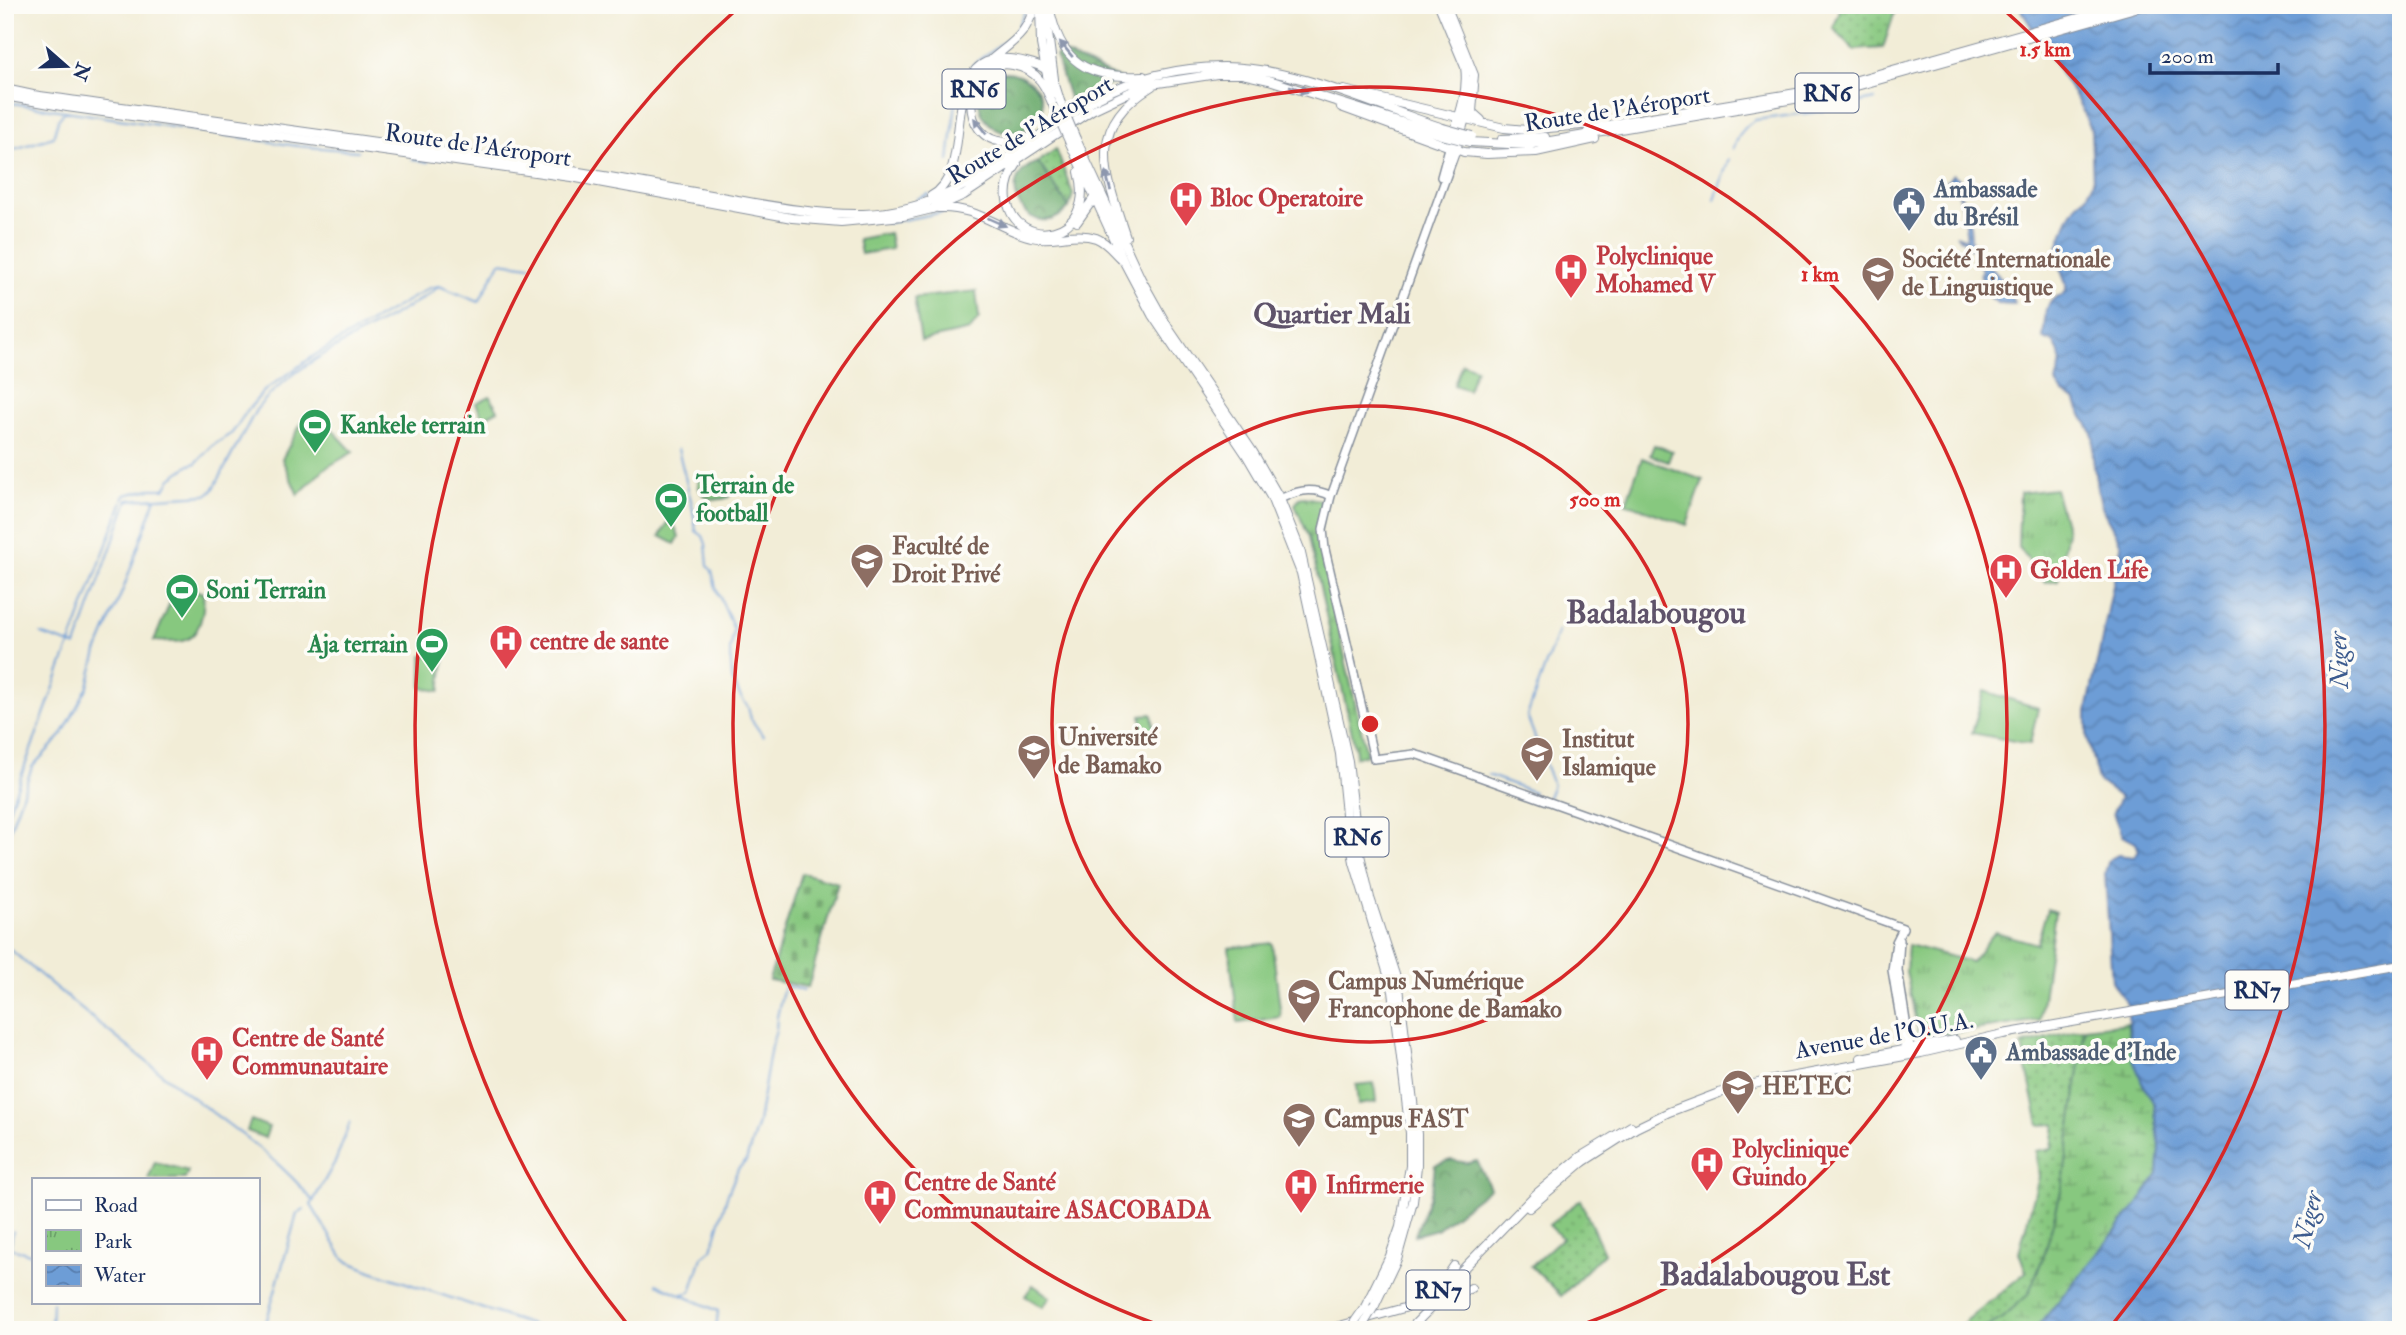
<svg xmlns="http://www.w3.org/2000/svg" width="2406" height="1335" font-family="'IM FELL Double Pica',serif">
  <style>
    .grass { fill: url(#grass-dots); stroke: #517c6e; stroke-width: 2 }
    .forest { fill: url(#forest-crowns); stroke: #446e66; stroke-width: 2 }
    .wetland { fill: url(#wetland-marsh); stroke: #517c6e; stroke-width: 2 }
    .cemetery { fill: url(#cemetery-stones); stroke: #517c6e; stroke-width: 2 }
    .park { fill: url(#park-tufts); stroke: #517c6e; stroke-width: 2 }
    .pitch { fill: #87c87f; stroke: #517c6e; stroke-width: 2 }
    .water { fill: url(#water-waves); stroke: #44669a; stroke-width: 2 }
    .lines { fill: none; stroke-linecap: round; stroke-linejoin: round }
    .stream { stroke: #6d9dd6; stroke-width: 2 }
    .secondary-casing { stroke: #868e9a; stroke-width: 10 }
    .primary-casing { stroke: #868e9a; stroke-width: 10 }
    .trunk-casing { stroke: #868e9a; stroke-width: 10 }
    .secondary { stroke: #fff; stroke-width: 7 }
    .primary { stroke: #fff; stroke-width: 8 }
    .trunk { stroke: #fff; stroke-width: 8 }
    .trunk-bridge-casing { stroke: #868e9a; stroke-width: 10; stroke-linecap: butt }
    .trunk-bridge { stroke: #fff; stroke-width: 8 }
    .oneway { fill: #8d97ae }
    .ring { fill: none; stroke: #d62828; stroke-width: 3.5 }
    .labels { text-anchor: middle; stroke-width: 7; stroke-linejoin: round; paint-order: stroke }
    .shield { fill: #fdfcf7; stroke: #5f6c8c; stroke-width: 2 }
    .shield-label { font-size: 23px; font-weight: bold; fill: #1b2f5e }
    .street-label { font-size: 24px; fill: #1b2f5e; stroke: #fdfcf7 }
    .service-label { font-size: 24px; font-weight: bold; fill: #4e5e75; stroke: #fdfcf7; text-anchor: start }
    .health-label { font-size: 24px; font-weight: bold; fill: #be3a42; stroke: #fdfcf7; text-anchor: start }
    .education-label { font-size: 24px; font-weight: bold; fill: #785e54; stroke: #fdfcf7; text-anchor: start }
    .leisure-label { font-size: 24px; font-weight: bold; fill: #27864d; stroke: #fdfcf7; text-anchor: start }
    .water-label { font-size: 26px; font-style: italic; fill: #3c5b8e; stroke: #fdfcf7 }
    .quarter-label { font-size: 28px; font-weight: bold; fill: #5f536a; stroke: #fdfcf7 }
    .district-label { font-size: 32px; font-weight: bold; fill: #5f536a; stroke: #fdfcf7 }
    .centre { fill: #d62828; stroke: #fdfcf7; stroke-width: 3.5 }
    .ring-label { font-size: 21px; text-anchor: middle; font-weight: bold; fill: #d62828; stroke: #fdfcf7; stroke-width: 7; stroke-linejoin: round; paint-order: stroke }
  </style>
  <defs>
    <pattern id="grass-dots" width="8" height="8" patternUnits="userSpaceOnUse" patternTransform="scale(1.75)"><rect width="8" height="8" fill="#87c87f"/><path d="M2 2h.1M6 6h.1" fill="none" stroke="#6ea36b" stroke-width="1.8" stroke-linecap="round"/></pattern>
    <pattern id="forest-crowns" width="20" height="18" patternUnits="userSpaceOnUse" patternTransform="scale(1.75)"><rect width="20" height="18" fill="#6dac6e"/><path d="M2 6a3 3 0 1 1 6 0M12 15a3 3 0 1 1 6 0" fill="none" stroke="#598c5e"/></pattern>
    <pattern id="wetland-marsh" width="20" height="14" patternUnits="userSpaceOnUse" patternTransform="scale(1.75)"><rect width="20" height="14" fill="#87c87f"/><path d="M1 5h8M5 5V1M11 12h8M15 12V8" fill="none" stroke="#6ea36b"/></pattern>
    <pattern id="cemetery-stones" width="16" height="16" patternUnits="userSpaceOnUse" patternTransform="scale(1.75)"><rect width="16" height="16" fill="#87c87f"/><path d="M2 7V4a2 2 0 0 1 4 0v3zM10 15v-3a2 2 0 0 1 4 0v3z" fill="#6ea36b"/></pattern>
    <pattern id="park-tufts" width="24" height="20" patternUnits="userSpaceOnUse" patternTransform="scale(1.75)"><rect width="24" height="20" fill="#87c87f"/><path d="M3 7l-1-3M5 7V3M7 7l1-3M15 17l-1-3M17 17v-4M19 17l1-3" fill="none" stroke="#6ea36b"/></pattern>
    <pattern id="water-waves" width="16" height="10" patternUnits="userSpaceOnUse" patternTransform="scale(1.75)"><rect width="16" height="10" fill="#6d9dd6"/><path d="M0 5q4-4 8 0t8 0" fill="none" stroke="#5980b1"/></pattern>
  </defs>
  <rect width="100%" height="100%" fill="#fdfcf7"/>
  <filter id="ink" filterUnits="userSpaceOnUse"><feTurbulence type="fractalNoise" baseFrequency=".0143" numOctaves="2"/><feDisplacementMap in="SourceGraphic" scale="14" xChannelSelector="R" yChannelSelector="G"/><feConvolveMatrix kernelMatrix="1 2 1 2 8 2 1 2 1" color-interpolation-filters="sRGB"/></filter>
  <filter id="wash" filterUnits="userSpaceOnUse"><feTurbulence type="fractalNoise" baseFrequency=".00686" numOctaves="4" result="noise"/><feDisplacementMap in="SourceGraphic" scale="28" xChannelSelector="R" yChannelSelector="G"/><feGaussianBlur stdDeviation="1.57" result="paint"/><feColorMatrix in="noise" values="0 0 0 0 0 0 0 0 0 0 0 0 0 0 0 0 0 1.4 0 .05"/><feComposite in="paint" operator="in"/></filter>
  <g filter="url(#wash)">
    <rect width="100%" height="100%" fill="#f2edd7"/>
    <!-- grass -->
    <path class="grass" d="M1837,5H1897L1883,48L1854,50L1833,28L1840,12Z
      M1056,149L1073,194L1069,207L1038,162Z
      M2085,1028L2063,1184L2045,1253L2028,1295L2001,1319L1982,1330L1956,1329L2026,1272L2019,1252L2039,1177L2036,1151L2052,1148L2055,1124L2039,1125L2022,1045Z
      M1580,1200L1604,1253L1561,1296L1531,1266L1562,1238L1549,1225Z"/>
    <!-- forest -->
    <path class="forest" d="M1063,53L1120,79L1071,104L1056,56Z
      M1003,72C1024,70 1055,96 1037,118C1000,164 948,91 1003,72Z
      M1038,162L1069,207C1034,249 987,180 1038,162Z
      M1451,1160L1468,1163L1477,1161L1490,1188L1437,1229L1415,1235L1432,1190L1435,1165Z"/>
    <!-- wetland -->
    <path class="wetland" d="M705,479L719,488L728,487L733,491L729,497C715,502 701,500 698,484L699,480Z
      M2127,1023L2132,1056L2142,1082L2154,1104L2160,1147L2158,1174L2138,1204L2035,1330H1982L2001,1319L2028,1295L2045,1253L2063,1184L2085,1028Z"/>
    <!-- cemetery -->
    <path class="cemetery" d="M802,873L838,883L808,987L769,980Z"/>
    <!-- park -->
    <path class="park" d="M2055,489L2067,531L2058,580L2045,582L2018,546L2020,493Z
      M1304,497L1320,500L1322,504L1319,544L1367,755L1355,757L1356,752L1309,537L1295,505L1299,498Z
      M2047,909L2055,912L2040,1020L1919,1038L1906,971L1908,945L1971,962L1995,932L2037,944Z"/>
    <!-- pitch -->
    <path class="pitch" d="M889,233L892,249L861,254L858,239Z
      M976,291L979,318L970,330L921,341L914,298Z
      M1462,363L1476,368L1468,390L1454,385Z
      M490,396L498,410L483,418L476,403Z
      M318,414L353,452L324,469L298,495L282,459L305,416Z
      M1654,445L1672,451L1668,462L1650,455Z
      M1642,458L1703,480L1687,525L1626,503Z
      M671,517L679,537L675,544L660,536Z
      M178,584L203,593C205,609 201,637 182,641C174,643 163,641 154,641Z
      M422,656H438L444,660L440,691L422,688Z
      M1984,691L2038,708L2030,744L1972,733Z
      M1152,714L1155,736L1143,737L1141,715Z
      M1272,943L1281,1017L1238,1023L1229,948Z
      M1374,1083L1376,1102L1358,1105L1356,1085Z
      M251,1120L269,1127L265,1138L247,1131Z
      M155,1162L188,1171L185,1179H148Z
      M1033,1285L1050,1297L1043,1307L1025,1296Z"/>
    <!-- water -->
    <path class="water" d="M2018,5H2401V1330H2035L2138,1204L2158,1174L2160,1147L2154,1104L2142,1082L2132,1056L2127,1004L2112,981L2105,873L2109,860L2118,855L2134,857L2139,851L2136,843L2122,836L2113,813L2120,797L2098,781L2087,736V711L2121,547C2118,532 2107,521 2102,507C2097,492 2095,473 2093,458C2092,450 2095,443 2093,436C2089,423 2079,414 2076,401L2063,393L2056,383C2061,362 2065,361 2053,341L2043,338C2046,321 2042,299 2063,295L2066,291V284L2059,265L2058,248L2068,219L2078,203L2087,196L2093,182L2091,129L2079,103Z
      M1953,174L1959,179V189L1970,226L1972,249L1968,248L1965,242L1956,235L1967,239C1965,225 1962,190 1952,182H1947Z
      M1975,254L1979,261L1988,265L2008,285V292L2015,304L1998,303L1984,293V283L1980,275L1982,268L1973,261Z"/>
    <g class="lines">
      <!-- stream -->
      <path class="stream" d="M5,102L298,146L358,151
        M1827,109L1875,99
        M1733,149C1738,137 1743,127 1755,120L1823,111
        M5,152L53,137L58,120L65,111
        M412,159L428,162
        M949,161L957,93L961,80L975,63L1014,34L1028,5
        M917,199L929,194
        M1715,199L1729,159
        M966,216L990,227
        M887,223L944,212
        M678,449L692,505L696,531L703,536L706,544L708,566L712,571L716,588L734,630L730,651L732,679L740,696L748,707L751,719L763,736
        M41,634L76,646L128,500L206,495L213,490L256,410C290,366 356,337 403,310C416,302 428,296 439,286
        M1488,775L1533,792
        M1548,797L1553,785L1527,716L1558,631
        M5,820L125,495L151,489H165L171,478L190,465L196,463L212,446L232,433L247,411L264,391L315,355L429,288L439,286L479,302L500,262L531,266
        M5,843L32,767L62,735L88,686L97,652L124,587L156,498
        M5,945C60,992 117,1039 175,1084C222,1122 275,1153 313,1201
        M350,1122L336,1160L311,1205L342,1256L349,1262L371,1271L546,1330
        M13,1231L10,1248L33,1255
        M657,1284L718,1311L716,1330
        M683,1294L691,1292L702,1257L712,1249L727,1196L738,1169L746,1161L758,1123L771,1046L776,1031L777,1017L784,986L804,990
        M51,1330L52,1302
        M264,1330L297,1214L304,1209"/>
    </g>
  </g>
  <g filter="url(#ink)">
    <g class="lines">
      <defs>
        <path id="secondary" d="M1456,150L1331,496L1323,529L1325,549L1374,759L1414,754L1421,756L1903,928L1896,942L1892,970L1906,1054
          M1441,177L1449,148
          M1276,501C1295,491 1311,486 1331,496
          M1900,940L1898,970L1911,1053"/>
        <path id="primary" d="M1040,5L1041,44L1051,96
          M1439,5L1465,67C1469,94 1457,122 1449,148
          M1446,5L1474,75L1472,94L1456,150
          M1045,10L1054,79
          M1861,1058L1955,1040
          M1580,1157L1631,1126
          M1583,1162L1636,1128L1669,1112L1719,1093L1762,1082L1921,1053L2003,1034L2401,965"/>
        <path id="trunk" d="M1049,5C1059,62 1087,79 1143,76
          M992,59C1015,40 1026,35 1035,5
          M1474,85L1472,112L1481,120
          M5,89L33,95C210,119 388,142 565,170C621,178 676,189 732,199C776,207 819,215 863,214C961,212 1018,142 1097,98C1136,77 1180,67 1224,67C1295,67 1375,106 1443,128
          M1344,90L1504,128L1527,130L1603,123
          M5,96L67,107L571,177L792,218L841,222L903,216L932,209L964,195L1092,110L1145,85L1217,74H1242L1269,80L1442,135
          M1341,107L1464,152L1487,154L1536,152L1595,139
          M1589,130L1627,121L1832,87L2125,5
          M1035,136C1026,139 1018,142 1008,142C955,143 962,56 1013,65C1039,70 1046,87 1055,110
          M1076,139L1141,279L1169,329L1253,452L1280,499L1300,549L1348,761L1358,846L1370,898L1399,987L1417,1134V1166L1413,1202L1397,1259L1375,1305
          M1502,139L1545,137
          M1069,141L1125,264L1152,315L1247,456L1271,497L1301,573L1340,754L1347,824L1354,862L1393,991L1410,1133V1166L1400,1227L1390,1256L1365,1307
          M1470,142L1527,145L1835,92L2146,5
          M1017,164C1009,175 1005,186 1007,200C1016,252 1098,241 1079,172
          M931,196C984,170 924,30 1034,64C1053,69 1055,85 1060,101
          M938,208C976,206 997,228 1031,237C1052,242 1075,231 1096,238C1107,242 1113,252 1121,259
          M1077,222L1096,195
          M1126,237C1106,175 1084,127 1152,86
          M1529,1208L1583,1162
          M1444,1281L1454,1266
          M1436,1306L1471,1288
          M1325,1330L1404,1308L1438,1290L1460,1272L1536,1194L1580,1157
          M1409,1330L1463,1275"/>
      </defs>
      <!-- secondary casing -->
      <use href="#secondary" class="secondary-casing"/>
      <!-- primary casing -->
      <use href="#primary" class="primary-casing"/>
      <!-- trunk casing -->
      <use href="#trunk" class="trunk-casing"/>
      <!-- secondary -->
      <use href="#secondary" class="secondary"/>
      <!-- primary -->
      <use href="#primary" class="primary"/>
      <!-- trunk -->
      <use href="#trunk" class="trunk"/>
      <defs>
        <path id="trunk-bridge" d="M1060,101L1076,139
          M1055,110L1069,141
          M1443,128L1472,136
          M1442,135L1470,142
          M1349,1330L1365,1307
          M1360,1330L1375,1305"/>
      </defs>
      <!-- trunk-bridge casing -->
      <use href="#trunk-bridge" class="trunk-bridge-casing"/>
      <!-- trunk-bridge -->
      <use href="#trunk-bridge" class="trunk-bridge"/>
    </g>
    <!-- one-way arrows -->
    <defs><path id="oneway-solid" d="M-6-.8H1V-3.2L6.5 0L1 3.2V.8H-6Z" transform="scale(1.75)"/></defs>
    <g class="oneway">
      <use href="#oneway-solid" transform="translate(1066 49) rotate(-130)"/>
      <use href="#oneway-solid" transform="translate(1299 89) rotate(18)"/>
      <use href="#oneway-solid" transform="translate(980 126) rotate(-128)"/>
      <use href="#oneway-solid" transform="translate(1108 181) rotate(-105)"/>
      <use href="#oneway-solid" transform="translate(997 222) rotate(24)"/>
    </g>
  </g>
  <!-- distance rings -->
  <g class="ring">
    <circle cx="1370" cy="724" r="318"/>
    <path d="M1168 1328A637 637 0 1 1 1572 1328"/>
    <path d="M628 1325A955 955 0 0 1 737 9M2003 9A955 955 0 0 1 2112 1325"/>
  </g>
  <!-- icons -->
  <defs>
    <symbol id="hospital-pin" viewBox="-11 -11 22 30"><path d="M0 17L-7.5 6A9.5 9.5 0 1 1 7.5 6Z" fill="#e0444e" stroke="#fdfcf7"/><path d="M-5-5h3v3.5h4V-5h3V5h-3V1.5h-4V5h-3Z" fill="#fff"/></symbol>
    <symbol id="civic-pin" viewBox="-11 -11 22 30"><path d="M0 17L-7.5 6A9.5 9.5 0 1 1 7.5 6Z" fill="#5c6f8a" stroke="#fdfcf7"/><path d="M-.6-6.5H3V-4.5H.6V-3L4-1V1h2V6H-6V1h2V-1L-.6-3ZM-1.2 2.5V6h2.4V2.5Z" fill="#fff"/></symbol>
    <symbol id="university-pin" viewBox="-11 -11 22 30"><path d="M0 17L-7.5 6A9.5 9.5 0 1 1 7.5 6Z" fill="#8d6e63" stroke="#fdfcf7"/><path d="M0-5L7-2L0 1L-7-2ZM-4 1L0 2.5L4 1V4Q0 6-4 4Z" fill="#fff"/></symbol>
    <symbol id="stadium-pin" viewBox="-11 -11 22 30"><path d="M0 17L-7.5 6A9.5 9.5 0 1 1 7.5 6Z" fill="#2e9e5b" stroke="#fdfcf7"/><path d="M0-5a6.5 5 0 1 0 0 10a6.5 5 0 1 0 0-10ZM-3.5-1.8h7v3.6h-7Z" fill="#fff"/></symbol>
  </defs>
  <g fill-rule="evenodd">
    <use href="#hospital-pin" x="1167" y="179" width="38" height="52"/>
    <use href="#civic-pin" x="1890" y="184" width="38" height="52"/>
    <use href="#hospital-pin" x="1552" y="251" width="38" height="52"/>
    <use href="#university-pin" x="1859" y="254" width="38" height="52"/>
    <use href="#stadium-pin" x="296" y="406" width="38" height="52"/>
    <use href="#stadium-pin" x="652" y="480" width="38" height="52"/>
    <use href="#university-pin" x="848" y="541" width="38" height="52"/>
    <use href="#hospital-pin" x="1987" y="551" width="38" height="52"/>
    <use href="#stadium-pin" x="163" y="571" width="38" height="52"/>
    <use href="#hospital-pin" x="487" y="622" width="38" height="52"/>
    <use href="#stadium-pin" x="413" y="625" width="38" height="52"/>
    <use href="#university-pin" x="1015" y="732" width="38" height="52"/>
    <use href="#university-pin" x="1518" y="734" width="38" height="52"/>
    <use href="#university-pin" x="1285" y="976" width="38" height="52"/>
    <use href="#hospital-pin" x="188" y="1033" width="38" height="52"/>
    <use href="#civic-pin" x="1962" y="1033" width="38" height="52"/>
    <use href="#university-pin" x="1719" y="1067" width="38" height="52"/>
    <use href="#university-pin" x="1280" y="1100" width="38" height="52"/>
    <use href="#hospital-pin" x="1688" y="1144" width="38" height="52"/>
    <use href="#hospital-pin" x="1282" y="1166" width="38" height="52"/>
    <use href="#hospital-pin" x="861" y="1177" width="38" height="52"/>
  </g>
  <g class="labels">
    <!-- shield labels -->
    <g class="shield">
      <rect x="942.5" y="69.5" width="63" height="39" rx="5"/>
      <rect x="1795.5" y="73.5" width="63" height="39" rx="5"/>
      <rect x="1325.5" y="817.5" width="63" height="39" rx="5"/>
      <rect x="2225.5" y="970.5" width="63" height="39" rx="5"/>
      <rect x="1406.5" y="1270.5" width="63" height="39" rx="5"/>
    </g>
    <g class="shield-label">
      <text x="974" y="97">RN6</text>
      <text x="1827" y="101">RN6</text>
      <text x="1357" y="845">RN6</text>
      <text x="2257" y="998">RN7</text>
      <text x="1438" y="1298">RN7</text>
    </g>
    <!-- street labels -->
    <g class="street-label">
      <text transform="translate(1617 109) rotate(-9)" y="8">Route de l'Aéroport</text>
      <text transform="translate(1030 130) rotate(-31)" y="8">Route de l'Aéroport</text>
      <text transform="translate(478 145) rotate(8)" y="8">Route de l'Aéroport</text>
      <text transform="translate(1884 1035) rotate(-10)" y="8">Avenue de l'O.U.A.</text>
    </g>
    <!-- service labels -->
    <g class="service-label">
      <text x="1934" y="197">Ambassade<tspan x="1934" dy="28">du Brésil</tspan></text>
      <text x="2006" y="1060">Ambassade d'Inde</text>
    </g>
    <!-- health labels -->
    <g class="health-label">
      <text x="1210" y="206">Bloc Operatoire</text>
      <text x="1596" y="264">Polyclinique<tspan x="1596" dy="28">Mohamed V</tspan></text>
      <text x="2030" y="578">Golden Life</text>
      <text x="530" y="649">centre de sante</text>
      <text x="232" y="1046">Centre de Santé<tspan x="232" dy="28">Communautaire</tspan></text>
      <text x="1732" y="1157">Polyclinique<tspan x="1732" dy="28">Guindo</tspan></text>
      <text x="904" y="1190">Centre de Santé<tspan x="904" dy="28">Communautaire ASACOBADA</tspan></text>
      <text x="1326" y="1193">Infirmerie</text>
    </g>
    <!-- education labels -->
    <g class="education-label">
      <text x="1902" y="267">Société Internationale<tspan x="1902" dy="28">de Linguistique</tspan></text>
      <text x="892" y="554">Faculté de<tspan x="892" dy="28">Droit Privé</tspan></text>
      <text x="1058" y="745">Université<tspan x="1058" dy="28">de Bamako</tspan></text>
      <text x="1562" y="747">Institut<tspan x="1562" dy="28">Islamique</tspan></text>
      <text x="1328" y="989">Campus Numérique<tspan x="1328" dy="28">Francophone de Bamako</tspan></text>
      <text x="1762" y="1094">HETEC</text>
      <text x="1324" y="1127">Campus FAST</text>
    </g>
    <!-- leisure labels -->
    <g class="leisure-label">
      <text x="340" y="433">Kankele terrain</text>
      <text x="696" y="493">Terrain de<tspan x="696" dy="28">football</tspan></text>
      <text x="206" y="598">Soni Terrain</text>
      <text x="408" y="652" text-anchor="end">Aja terrain</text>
    </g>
    <!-- water labels -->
    <g class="water-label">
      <text transform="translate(2338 660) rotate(-92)" y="9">Niger</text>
      <text transform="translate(2307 1219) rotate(-77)" y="9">Niger</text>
    </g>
    <!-- quarter labels -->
    <g class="quarter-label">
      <text x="1332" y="323">Quartier Mali</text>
    </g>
    <!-- district labels -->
    <g class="district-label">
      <text x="1656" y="623">Badalabougou</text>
      <text x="1775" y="1285">Badalabougou Est</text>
    </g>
  </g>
  <circle cx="1370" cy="724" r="10" class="centre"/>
  <g class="ring-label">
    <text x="2045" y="56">1.5 km</text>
    <text x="1820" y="281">1 km</text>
    <text x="1595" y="506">500 m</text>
  </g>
  <!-- margin -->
  <rect width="2406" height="1335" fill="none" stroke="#fdfcf7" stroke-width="28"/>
  <!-- legend -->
  <rect x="32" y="1178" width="228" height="126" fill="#fdfcf7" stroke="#a3aaba" stroke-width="2"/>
  <rect x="46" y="1200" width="35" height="10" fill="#ffffff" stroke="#a3aaba" stroke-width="2"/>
  <text x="94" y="1212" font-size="21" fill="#1b2f5e">Road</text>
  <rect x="46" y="1230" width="35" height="21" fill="url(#park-tufts)" stroke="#a3aaba" stroke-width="2"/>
  <text x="94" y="1248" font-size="21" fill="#1b2f5e">Park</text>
  <rect x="46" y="1265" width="35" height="21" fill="url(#water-waves)" stroke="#a3aaba" stroke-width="2"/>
  <text x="94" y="1282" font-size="21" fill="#1b2f5e">Water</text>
  <!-- north arrow -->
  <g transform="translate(66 66) rotate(110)" stroke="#fdfcf7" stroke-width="5" paint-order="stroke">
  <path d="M0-5L12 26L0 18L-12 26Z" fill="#1b2f5e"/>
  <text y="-10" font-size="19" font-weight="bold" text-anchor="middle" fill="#1b2f5e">N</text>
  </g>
  <!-- scale -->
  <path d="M2150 63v10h128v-10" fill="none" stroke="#1b2f5e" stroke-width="3.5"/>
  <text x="2161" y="63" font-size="21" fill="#1b2f5e" stroke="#fdfcf7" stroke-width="5" paint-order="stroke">200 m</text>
</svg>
